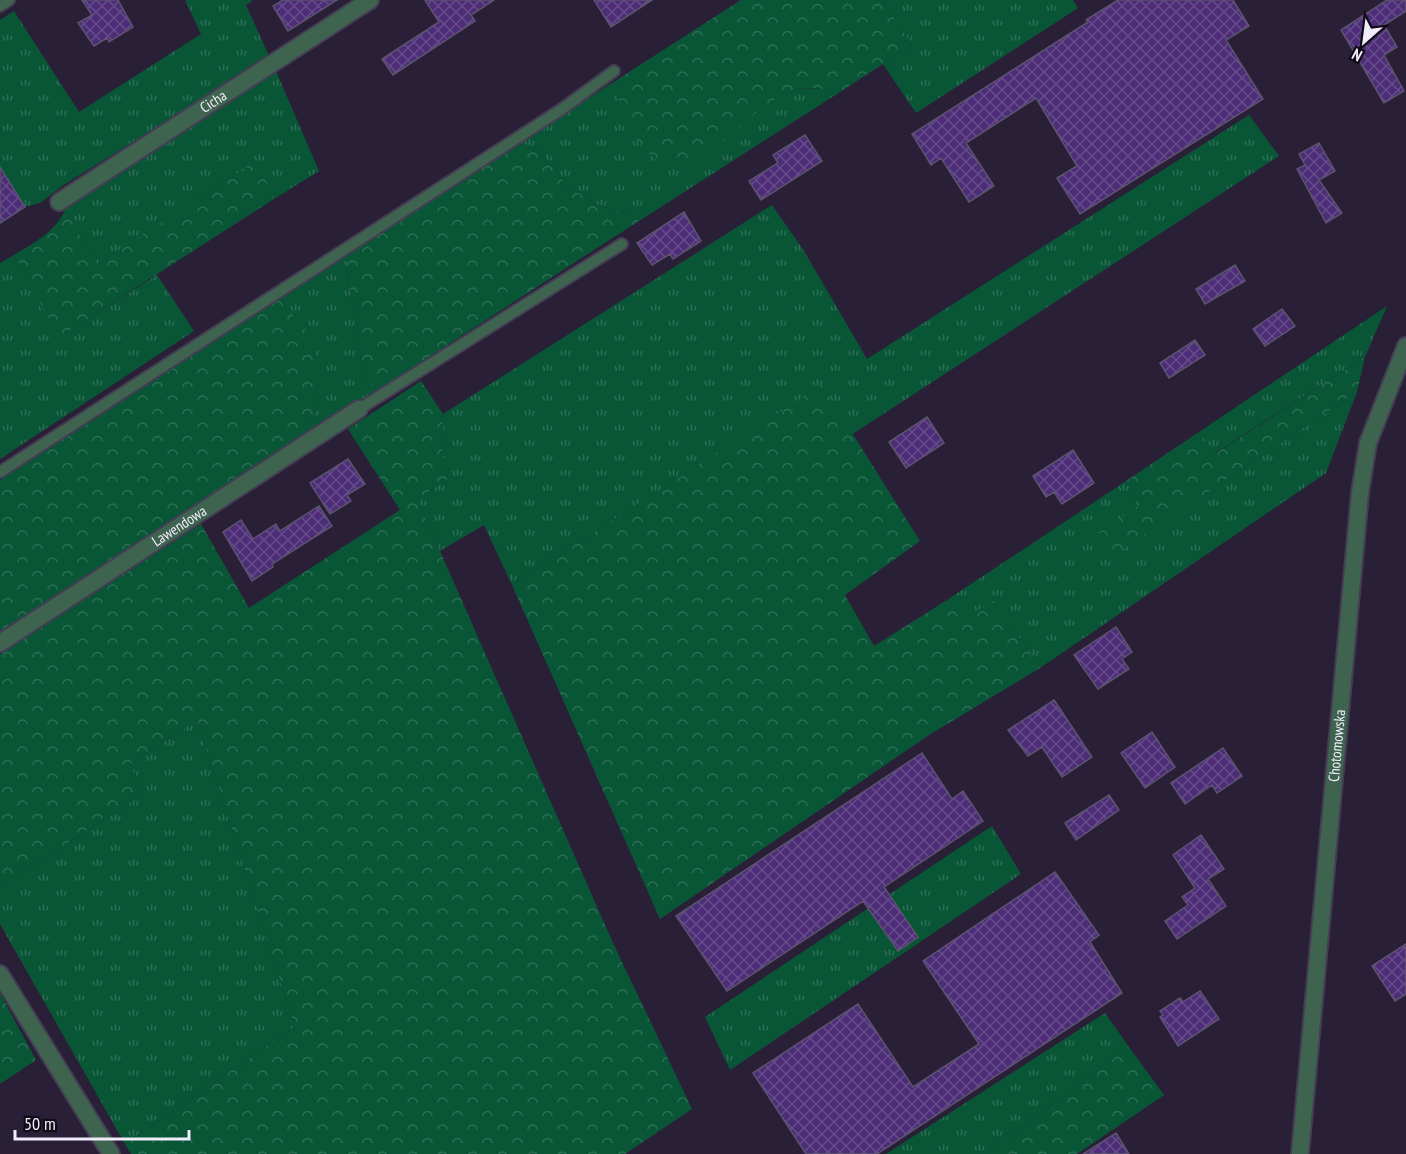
<svg xmlns="http://www.w3.org/2000/svg" width="1406" height="1154" font-family="'PT Sans Narrow',sans-serif">
  <style>
    .grass { fill: url(#grass-tufts) }
    .forest { fill: url(#forest-crowns) }
    .building { fill: url(#building-cross-hatch); stroke: #5c536d; stroke-width: 1.5 }
    .lines { fill: none; stroke-linecap: round; stroke-linejoin: round }
    .service-casing { stroke: #453d53; stroke-width: 14 }
    .minor-casing { stroke: #453d53; stroke-width: 20 }
    .tertiary-casing { stroke: #453d53; stroke-width: 20 }
    .service { stroke: #3e644f; stroke-width: 10 }
    .minor { stroke: #3e644f; stroke-width: 16 }
    .tertiary { stroke: #3e644f; stroke-width: 16 }
    .labels { text-anchor: middle; stroke-width: 5; stroke-linejoin: round; paint-order: stroke }
    .street-label { font-size: 15px; fill: #f1ecfb; stroke: #100c17 }
  </style>
  <defs>
    <pattern id="grass-tufts" width="24" height="20" patternUnits="userSpaceOnUse" patternTransform="scale(1.5)"><rect width="24" height="20" fill="#095637"/><path d="M3 7l-1-3M5 7V3M7 7l1-3M15 17l-1-3M17 17v-4M19 17l1-3" fill="none" stroke="#2d6e55"/></pattern>
    <pattern id="forest-crowns" width="20" height="18" patternUnits="userSpaceOnUse" patternTransform="scale(1.5)"><rect width="20" height="18" fill="#095637"/><path d="M2 6a3 3 0 1 1 6 0M12 15a3 3 0 1 1 6 0" fill="none" stroke="#2d6e55"/></pattern>
    <pattern id="building-cross-hatch" width="8" height="8" patternUnits="userSpaceOnUse" patternTransform="scale(1.5)"><rect width="8" height="8" fill="#4d2d77"/><path d="M0 0l8 8M0 8l8-8" fill="none" stroke="#674c8b"/></pattern>
  </defs>
  <rect width="100%" height="100%" fill="#292038"/>
  <!-- grass -->
  <path class="grass" d="M185,0H253L246,5L270,58L65,184L40,203L25,207L0,167V20L14,11L79,112L201,34Z
    M882,0H1073L1078,8L916,113L883,64L912,45Z
    M275,69L319,171L274,199L256,161L97,265L65,210L67,205Z
    M612,83L638,139L764,103C786,91 812,82 837,94L639,221L628,213L600,206L567,186L544,156L521,142Z
    M1249,115L1279,156L851,435L822,386L512,585L484,525L440,551L417,499L451,477L442,454L443,414L772,205L804,251L867,359Z
    M347,254C347,266 347,280 350,292C351,300 356,306 357,314C362,345 354,364 376,391L310,432L319,385L279,299Z
    M14,255L60,336L157,275L194,331L0,459V263Z
    M1387,306L1365,357L1215,453L1199,432Z
    M1357,392L1326,473L1040,668L994,602L961,621L947,600L1126,481L1140,505L1114,554Z
    M197,720L295,1027L125,1144L0,924V887L143,794L130,764Z
    M992,826L1021,874L730,1070L705,1017Z
    M1105,1013L1129,1047L986,1154H886Z"/>
  <!-- forest -->
  <path class="forest" d="M741,0H882L912,45L837,94C756,56 709,211 648,153C631,136 622,105 612,83Z
    M521,142L544,156L567,186L600,206L628,213L639,221L376,391C354,364 362,345 357,314C356,306 351,300 350,292C347,280 347,266 347,254Z
    M257,160L274,199L59,337L14,255C34,243 55,232 65,210L97,264Z
    M279,299L314,340L319,385L310,432L0,634V480Z
    M1365,357L1357,392L1114,555L1098,533L1140,505L1126,481L1199,432L1216,453Z
    M421,381L443,414L442,454L451,477L417,499L613,943L692,1109L625,1154H131L125,1144L295,1027L197,720L130,764L143,794L0,887V654L201,524L249,608L400,510L348,429Z
    M822,385L920,541L845,595L874,646L947,600L961,620L994,601L1040,668L929,735L660,919L512,585Z
    M0,993L36,1060L0,1084Z
    M1129,1047L1164,1095L1077,1154H986Z"/>
  <!-- building -->
  <path class="building" d="M82,0H118L133,27L109,42L107,38L94,46L78,23L92,15Z
    M283,0H337L288,31L273,6Z
    M425,0H494L471,15L475,21L393,75L382,59L439,22Z
    M594,0H652L611,27Z
    M1118,0H1233L1249,26L1226,40L1263,99L1080,214L1057,178L1077,166L1036,98L966,143L994,186L969,202L941,158L931,165L912,134L1088,22L1086,20Z
    M1387,0H1406V11L1384,25L1397,47L1384,55L1404,91L1384,103L1341,30Z
    M805,135L822,161L761,200L749,181L778,163L773,155Z
    M1319,143L1335,171L1319,180L1342,213L1326,223L1297,169L1305,165L1299,154Z
    M0,167L25,207L0,223Z
    M684,212L701,241L673,259L670,254L652,265L637,243Z
    M1235,265L1245,281L1205,304L1196,289Z
    M1282,309L1295,326L1265,346L1253,329Z
    M1195,340L1205,355L1169,378L1160,363Z
    M927,417L944,443L906,468L889,442Z
    M1073,450L1094,483L1062,504L1054,492L1046,497L1033,476Z
    M348,459L365,484L347,495L351,501L330,514L310,483Z
    M319,506L332,526L272,564L273,567L252,581L223,532L241,520L253,539L276,524L280,531Z
    M1116,627L1132,652L1122,659L1129,669L1098,689L1074,655Z
    M1054,700L1092,757L1062,777L1042,747L1028,756L1008,730Z
    M1152,732L1175,767L1145,788L1121,753Z
    M1223,748L1242,776L1217,793L1212,785L1185,804L1171,783Z
    M922,753L952,799L963,791L983,821L884,887L918,937L898,951L863,901L727,991L676,916Z
    M1109,795L1119,810L1076,840L1065,823Z
    M1201,835L1224,869L1208,879L1226,906L1177,939L1165,921L1188,905L1182,897L1195,888L1173,855Z
    M1055,872L1099,935L1090,942L1122,993L877,1154H806L753,1073L858,1004L913,1087L979,1044L923,961Z
    M1406,944V994L1395,1001L1372,966Z
    M1200,991L1219,1019L1178,1046L1160,1017L1163,1015L1160,1011L1180,998L1183,1002Z
    M1116,1133L1129,1154H1083Z"/>
  <g class="lines">
    <defs>
      <path id="service" d="M0,6L9,0
        M359,409L622,244
        M0,472L562,109L614,71"/>
      <g id="minor">
        <path id="s1" d="M59,202L370,0"/>
        <path id="s2" d="M0,643L359,409"/>
        <path d="M0,974L111,1154"/>
      </g>
      <g id="tertiary">
        <path id="s3" d="M1300,1154L1360,493L1368,443L1406,346"/>
      </g>
    </defs>
    <!-- service casing -->
    <use href="#service" class="service-casing"/>
    <!-- minor casing -->
    <use href="#minor" class="minor-casing"/>
    <!-- tertiary casing -->
    <use href="#tertiary" class="tertiary-casing"/>
    <!-- service -->
    <use href="#service" class="service"/>
    <!-- minor -->
    <use href="#minor" class="minor"/>
    <!-- tertiary -->
    <use href="#tertiary" class="tertiary"/>
  </g>
  <g class="labels">
    <!-- street labels -->
    <g class="street-label">
      <text dy="5" stroke="none"><textPath href="#s1" startOffset="184">Cicha</textPath></text>
      <text dy="5" stroke="none"><textPath href="#s2" startOffset="214">Lawendowa</textPath></text>
      <text dy="5" stroke="none"><textPath href="#s3" startOffset="410">Chotomowska</textPath></text>
    </g>
  </g>
  <!-- north arrow -->
  <g transform="translate(1364 42) rotate(208)" stroke="#100c17" stroke-width="4.5" paint-order="stroke">
  <path d="M0-4.5L10 22L0 15L-10 22Z" fill="#f1ecfb"/>
  <text y="-9" font-size="16" font-weight="bold" text-anchor="middle" fill="#f1ecfb">N</text>
  </g>
  <!-- scale -->
  <path d="M15 1130v9h174v-9" fill="none" stroke="#f1ecfb" stroke-width="3"/>
  <text x="24" y="1130" font-size="18" fill="#f1ecfb" stroke="#100c17" stroke-width="4.5" paint-order="stroke">50 m</text>
</svg>
